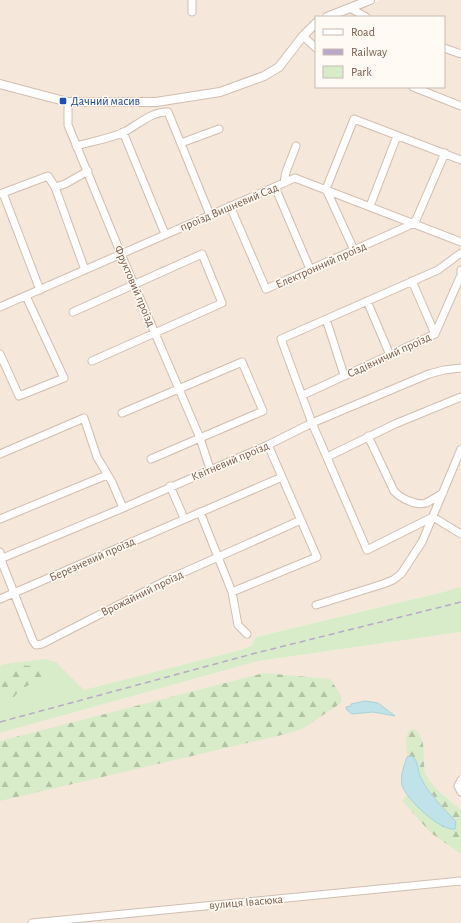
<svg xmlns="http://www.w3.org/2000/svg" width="461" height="923" font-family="'Alegreya Sans',sans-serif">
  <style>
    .residential { fill: #f5e8da }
    .green { fill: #d8ecc9 }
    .forest { fill: url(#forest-firs) }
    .water { fill: #bfe3e8; stroke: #a5d3da }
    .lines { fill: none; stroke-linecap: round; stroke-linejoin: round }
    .minor-casing { stroke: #d1beb0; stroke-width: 9 }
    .tertiary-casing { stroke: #d1beb0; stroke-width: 10 }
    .minor { stroke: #fff; stroke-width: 7 }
    .tertiary { stroke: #fff; stroke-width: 8 }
    .rail { stroke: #b9a8c9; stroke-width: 1.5; stroke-dasharray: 6 4; stroke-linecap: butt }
    .transit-dot { fill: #1a4fb4; stroke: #fffaf3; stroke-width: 1.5 }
    .labels { text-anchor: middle; stroke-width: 3; stroke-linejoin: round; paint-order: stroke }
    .transit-label { font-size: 12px; fill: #164399; stroke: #fffaf3; text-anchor: start }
    .street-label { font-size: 12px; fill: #7a5c4d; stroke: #fffaf3 }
  </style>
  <defs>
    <pattern id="forest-firs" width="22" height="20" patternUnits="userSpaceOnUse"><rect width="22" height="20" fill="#d8ecc9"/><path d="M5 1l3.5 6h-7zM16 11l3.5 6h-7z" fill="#b4c2a5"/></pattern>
  </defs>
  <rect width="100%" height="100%" fill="#fdf6ec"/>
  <!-- residential -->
  <path class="residential" d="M0,0H360L316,17L276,64L262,73L219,88L156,98H66L0,81Z
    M380,0H461V586L447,591L256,637L251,646L238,651L0,712V87L65,105L220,95L267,80L276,75L284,69L316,28V87H444V17H336Z
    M461,632V923H0V733L259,661Z"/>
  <!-- green -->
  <path class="green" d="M461,586V632L259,661L0,733V666L4,664L44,659L56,662L84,690L237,651L251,646L256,637L447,591Z"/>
  <!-- forest -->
  <path class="forest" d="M17,665L47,667L54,669L19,691L14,697L0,699V673Z
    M264,673L330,679L341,695V703L302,729L290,733L0,801V741Z
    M413,729C428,735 422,759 425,772C427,783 452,803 461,810V854L431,833L402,801L407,795L427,814L450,830L434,797L422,780L414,757H407L406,738L409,731Z"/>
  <!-- water -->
  <path class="water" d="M365,701L378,703L395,716L373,712L352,714L347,710L346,707L351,706V704Z
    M412,756C419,761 417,771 421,778C429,795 444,808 456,822L455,829C441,832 405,798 402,785C400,775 404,766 407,757Z"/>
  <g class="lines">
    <defs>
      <path id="minor" d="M192,0V12
        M350,8L366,17
        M303,36L316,48
        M444,48L461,54
        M413,87L461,106
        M68,102V125L121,254L200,438L210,469
        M123,132L165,234
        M181,143L219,129
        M76,146C92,141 110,139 124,132C138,125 152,111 168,112L210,215
        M284,183L286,172L296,146
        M55,187L65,184L88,171
        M275,187L310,269
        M3,193L40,290
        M0,194L48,176L55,187L85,270
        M230,206L266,289L408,226L416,220L445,153
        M370,206L397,136
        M354,250L326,189L354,119L461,160
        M461,253L438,270L281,339L312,423L367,550L433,517L461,534
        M412,281L435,334
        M367,301L390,355
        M0,307L295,178L461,242
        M73,312L202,254L222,303L92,361
        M326,319L344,375
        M0,354L19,396L64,378L26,296
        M303,395L435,334L461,275V270
        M122,413L242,362L263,411L151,459
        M368,436L394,491C400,498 416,506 426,503C432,500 438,496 443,493
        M0,454L84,418L97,457L112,482L123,508
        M327,457L395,424L461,397
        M170,486L184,518
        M200,512L232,592L238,625L247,634
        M0,519L107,475
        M0,552L3,565L33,641L36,645L42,644L171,578L301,520
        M0,559L123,508L268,445L312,423L429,374L444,370L461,368
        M232,592L317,557L268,445
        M0,599L282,477
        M316,605L383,584L393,580L401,574L422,542L461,449
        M461,780L458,786L461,792
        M32,923L461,881"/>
      <path id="tertiary" d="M327,17L370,0
        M0,84L68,102H156L220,92L264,76L279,67L303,36L316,23"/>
    </defs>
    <!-- minor casing -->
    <use href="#minor" class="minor-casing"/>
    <!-- tertiary casing -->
    <use href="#tertiary" class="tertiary-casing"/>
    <!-- minor -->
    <use href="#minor" class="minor"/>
    <!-- tertiary -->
    <use href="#tertiary" class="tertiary"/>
    <!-- rail -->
    <path class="rail" d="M0,722L256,653L461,602"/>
  </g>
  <!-- markers -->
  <rect class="transit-dot" x="59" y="97" width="8" height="8" rx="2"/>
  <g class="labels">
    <!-- transit labels -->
    <g class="transit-label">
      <text x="71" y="105">Дачний масив</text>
    </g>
    <!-- street labels -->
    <g class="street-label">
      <text transform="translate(229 207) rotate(-23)" y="4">проїзд Вишневий Сад</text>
      <text transform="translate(321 265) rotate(-24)" y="4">Електронний проїзд</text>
      <text transform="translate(135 286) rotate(67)" y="4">Фруктовий проїзд</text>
      <text transform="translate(389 355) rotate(-25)" y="4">Садівничий проїзд</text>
      <text transform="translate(230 461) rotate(-23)" y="4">Квітневий проїзд</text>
      <text transform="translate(92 559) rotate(-24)" y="4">Березневий проїзд</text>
      <text transform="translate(142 593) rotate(-26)" y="4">Врожайний проїзд</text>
      <text transform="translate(246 902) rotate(-5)" y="4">вулиця Івасюка</text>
    </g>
  </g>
  <!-- legend -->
  <rect x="315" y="16" width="130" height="72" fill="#fffaf3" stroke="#cabbb1"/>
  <rect x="323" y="29" width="20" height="6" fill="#ffffff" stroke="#cabbb1"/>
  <text x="351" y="36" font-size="12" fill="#7a5c4d">Road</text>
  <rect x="323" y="49" width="20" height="6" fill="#b9a8c9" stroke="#cabbb1"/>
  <text x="351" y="56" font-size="12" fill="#7a5c4d">Railway</text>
  <rect x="323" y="66" width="20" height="12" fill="#d8ecc9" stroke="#cabbb1"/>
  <text x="351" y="76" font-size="12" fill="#7a5c4d">Park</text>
</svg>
